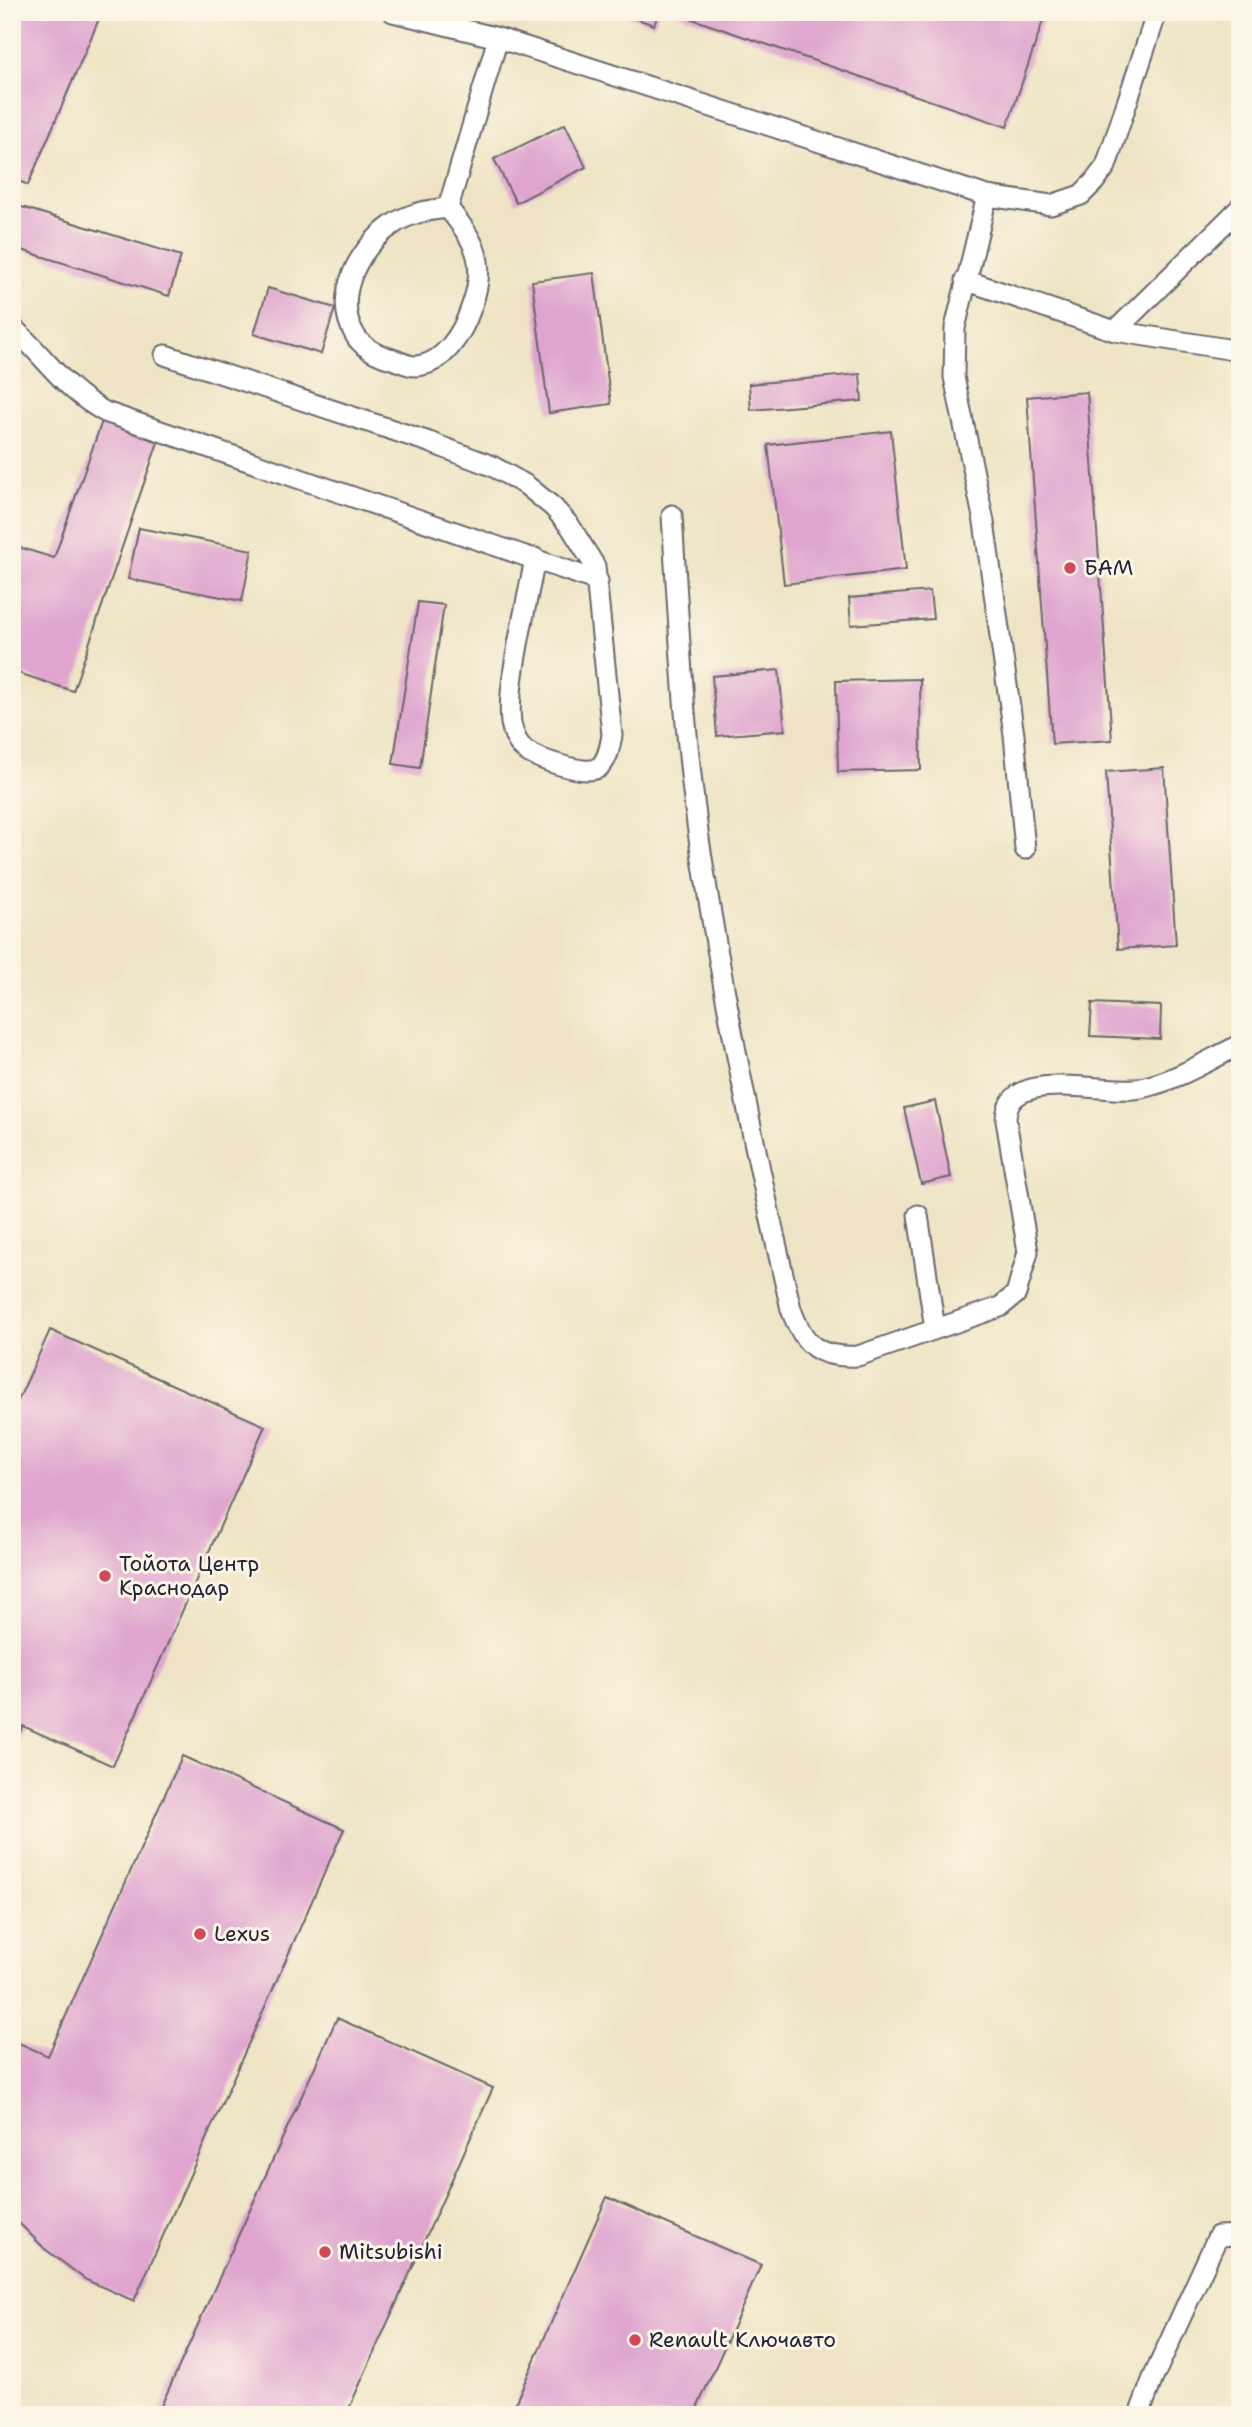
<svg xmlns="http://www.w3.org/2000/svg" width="1252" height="2427" font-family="'Shantell Sans',sans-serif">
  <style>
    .building { fill: #dfa5cf }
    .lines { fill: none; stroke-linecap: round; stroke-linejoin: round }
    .lane-casing { stroke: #69666b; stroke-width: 23 }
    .lane { stroke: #fff; stroke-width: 19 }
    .poi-dot { fill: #d1495b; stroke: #fcf5e5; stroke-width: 2.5 }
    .labels { text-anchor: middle; stroke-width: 6; stroke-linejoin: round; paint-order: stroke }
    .poi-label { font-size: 21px; fill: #22223b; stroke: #fcf5e5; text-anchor: start }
  </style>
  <rect width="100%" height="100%" fill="#fcf5e5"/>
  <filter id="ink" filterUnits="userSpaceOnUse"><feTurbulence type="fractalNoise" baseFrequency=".0143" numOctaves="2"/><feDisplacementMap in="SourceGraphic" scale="14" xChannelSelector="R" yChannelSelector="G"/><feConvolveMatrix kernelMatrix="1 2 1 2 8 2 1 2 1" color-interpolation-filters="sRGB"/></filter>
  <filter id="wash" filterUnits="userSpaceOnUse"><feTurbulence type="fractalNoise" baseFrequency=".00686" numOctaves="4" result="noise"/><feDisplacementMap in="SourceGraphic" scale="28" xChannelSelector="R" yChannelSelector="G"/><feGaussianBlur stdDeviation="1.57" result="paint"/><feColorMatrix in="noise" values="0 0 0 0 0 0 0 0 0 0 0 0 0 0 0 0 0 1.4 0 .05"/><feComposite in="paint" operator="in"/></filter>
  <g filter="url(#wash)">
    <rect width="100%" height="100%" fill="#eee4c5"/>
    <g id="blocks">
      <!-- building -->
      <path class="building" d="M12,12H102L28,185L12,178Z
        M617,12H659L654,25Z
        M672,12H1046L1007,127Z
        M565,124L586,167L516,203L494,159Z
        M12,204L181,256L169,296L12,247Z
        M594,273L611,404L549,413L532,281Z
        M268,288L335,308L321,354L254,334Z
        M12,361L19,363L13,383H12Z
        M860,374L862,401L751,410L749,384Z
        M1087,392L1112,740L1052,744L1027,397Z
        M102,421L158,442L73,691L12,671V545L54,558Z
        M891,431L906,570L784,584L768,445Z
        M139,528L252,550L242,601L128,579Z
        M930,591L933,619L851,625L849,598Z
        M418,602L444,605L420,768L393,764Z
        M779,670L785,730L717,736L712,676Z
        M920,679L921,770L838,772L836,681Z
        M1164,768L1176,945L1118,949L1106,772Z
        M1092,1003L1161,1006L1160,1039L1090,1036Z
        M935,1101L951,1177L921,1184L904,1108Z
        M50,1330L265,1426L113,1766L23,1726L12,1749V1414Z
        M182,1756L344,1829L134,2301L86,2280L45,2249L12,2216V2040L48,2056Z
        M337,2018L493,2088L346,2415H157Z
        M607,2197L761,2265L694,2415H510Z"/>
    </g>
  </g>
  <g filter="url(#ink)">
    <use href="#blocks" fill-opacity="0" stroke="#69666b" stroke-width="2"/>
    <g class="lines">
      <defs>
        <path id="lane" d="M393,12L498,38L987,196L1051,205L1081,195L1094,182L1106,166L1157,12
          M987,196L955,328L954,377L984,522L1014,735L1025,849
          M448,208C476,243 488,262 471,308C463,332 444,365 415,366C407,366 397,360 389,358C377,355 361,346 355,335C332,296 359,248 392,225C409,213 428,210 448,208Z
          M448,208L498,38
          M965,280L1115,331L1240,351
          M12,327C48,359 61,387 105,412L598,581
          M1115,331L1240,208
          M165,355L429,442L492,466L526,485L553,507L570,526L595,566L612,735C610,746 608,761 598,768C585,776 538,759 526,751C518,745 513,733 511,723C506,684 528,600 535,558
          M672,515C679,627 684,741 701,852C725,1006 756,1158 791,1309C804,1346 818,1358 858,1356L1000,1307L1016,1294L1028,1252L1006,1120C1006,1064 1105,1096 1141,1088C1176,1081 1208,1060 1240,1045
          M918,1215L935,1329
          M1139,2415L1153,2378L1218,2236L1240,2235"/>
      </defs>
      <!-- lane casing -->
      <use href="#lane" class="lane-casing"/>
      <!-- lane -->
      <use href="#lane" class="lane"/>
    </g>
  </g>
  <!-- markers -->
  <g class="poi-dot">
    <circle cx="1070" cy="568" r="7"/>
    <circle cx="105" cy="1576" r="7"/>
    <circle cx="200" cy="1934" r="7"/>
    <circle cx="325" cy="2252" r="7"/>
    <circle cx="635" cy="2340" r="7"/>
  </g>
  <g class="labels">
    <!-- poi labels -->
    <g class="poi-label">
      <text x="1084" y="575">БАМ</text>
      <text x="119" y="1571">Тойота Центр<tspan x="119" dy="24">Краснодар</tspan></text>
      <text x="214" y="1941">Lexus</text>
      <text x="339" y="2259">Mitsubishi</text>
      <text x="649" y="2347">Renault Ключавто</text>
    </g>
  </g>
  <!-- margin -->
  <rect width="1252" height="2427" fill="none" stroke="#fcf5e5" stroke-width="42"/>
</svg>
